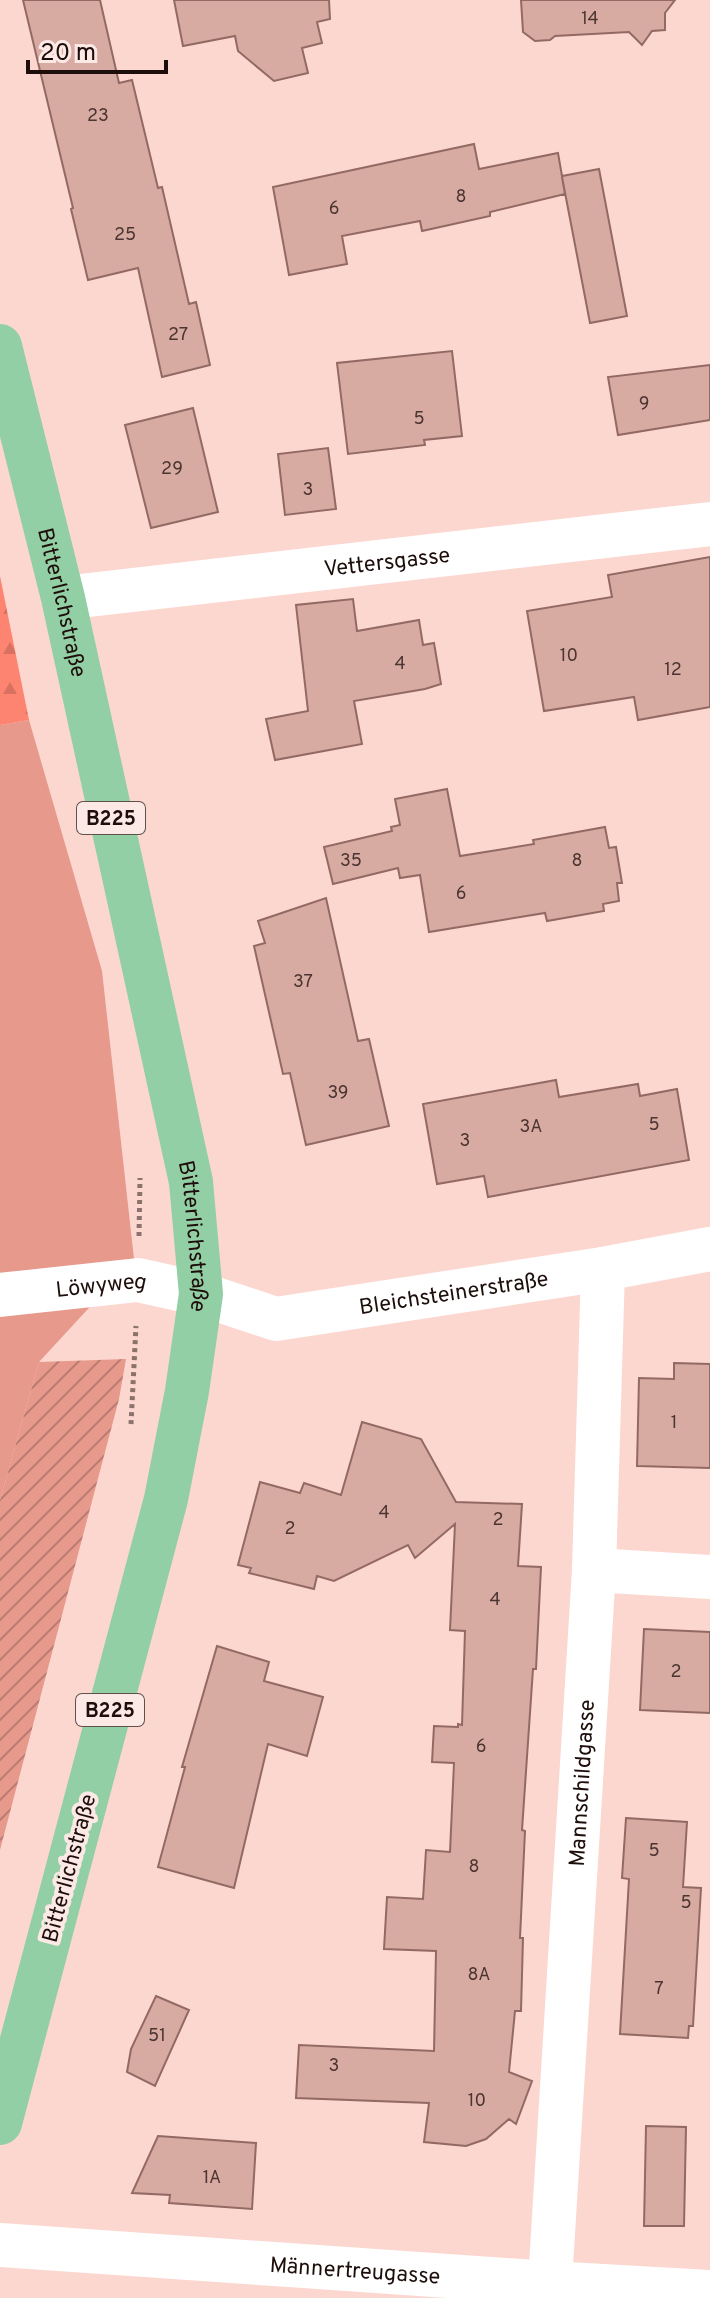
<svg xmlns="http://www.w3.org/2000/svg" width="710" height="2298" font-family="Overpass,sans-serif">
  <style>
    .green { fill: #e7998c }
    .forest { fill: url(#forest-firs) }
    .garden { fill: url(#garden-furrows) }
    .building { fill: #d7aaa2; stroke: #936a63; stroke-width: 2 }
    .lines { fill: none; stroke-linecap: round; stroke-linejoin: round }
    .path { stroke: #8b726d; stroke-width: 5; stroke-dasharray: 4 4; stroke-linecap: butt }
    .minor { stroke: #fff; stroke-width: 44 }
    .major { stroke: #93cfa4; stroke-width: 44 }
    .labels { text-anchor: middle; stroke-width: 8; stroke-linejoin: round; paint-order: stroke }
    .number-label { font-size: 18px; fill: #4c3531 }
    .shield { fill: #fce9e5; stroke: #60504c; stroke-width: 2 }
    .shield-label { font-size: 20px; font-weight: bold; fill: #1d0e0b }
    .street-label { font-size: 22px; fill: #1d0e0b; stroke: #fce9e5 }
  </style>
  <defs>
    <pattern id="forest-firs" width="22" height="20" patternUnits="userSpaceOnUse" patternTransform="scale(2)"><rect width="22" height="20" fill="#fd8471"/><path d="M5 1l3.5 6h-7zM16 11l3.5 6h-7z" fill="#d87160"/></pattern>
    <pattern id="garden-furrows" width="10" height="10" patternUnits="userSpaceOnUse" patternTransform="scale(2)"><rect width="10" height="10" fill="#e7998c"/><path d="M-1 1l2-2M0 10L10 0M9 11l2-2" fill="none" stroke="#bb7b71"/></pattern>
  </defs>
  <rect width="100%" height="100%" fill="#fcd7d0"/>
  <!-- green -->
  <path class="green" d="M29,720L102,971L134,1259L39,1362L0,1500V725Z"/>
  <!-- forest -->
  <path class="forest" d="M0,576L29,720L0,725Z"/>
  <!-- garden -->
  <path class="garden" d="M126,1359L119,1399L0,1850V1500L39,1362Z"/>
  <!-- building -->
  <path class="building" d="M23,0H100L119,83L132,80L158,188L162,187L189,304L196,302L210,365L162,377L138,268L88,280L71,209L73,208Z
    M174,0H329L330,19L317,22L322,43L302,48L308,73L274,81L238,51L235,36L183,46Z
    M521,0H675L665,13V30L652,31L642,45L629,32L555,36L550,40L535,41L523,32Z
    M474,144L479,169L558,153L562,176L599,169L627,316L590,323L562,177L565,194L490,212V216L422,231L420,221L342,236L347,264L289,275L273,187Z
    M452,351L462,436L424,440L425,445L348,454L337,363Z
    M710,365V420L618,435L608,377Z
    M193,408L218,512L151,528L125,425Z
    M328,448L336,509L285,515L278,454Z
    M710,557V707L638,720L634,697L544,711L527,611L612,597L608,575Z
    M353,599L357,631L419,620L423,645L434,643L441,684L425,689L354,701L362,744L275,760L266,719L308,711L296,605Z
    M447,789L460,856L534,844L533,840L605,827L609,848L616,847L622,883H617L619,901L603,904L604,911L547,921L545,913L429,932L420,875L400,878L398,868L333,884L324,847L392,831L391,827L400,825L395,799Z
    M326,898L358,1041L369,1039L389,1126L306,1145L290,1073L283,1074L254,946L265,943L258,921Z
    M556,1080L559,1097L638,1084L640,1096L677,1089L689,1160L488,1197L484,1176L437,1184L423,1104Z
    M674,1363L710,1364V1468L637,1466L639,1378L674,1379Z
    M362,1422L421,1439L456,1502L522,1504L518,1566L541,1567L536,1669H533L522,1830L525,1831L520,1938H523L521,2011H515L509,2072L532,2081L516,2124L509,2119L486,2139L466,2146L424,2142L429,2103L296,2098L299,2045L434,2051L436,1951L384,1949L387,1897L423,1899L426,1850L450,1852L454,1763L432,1762L434,1726L458,1727V1724L462,1725L465,1631L450,1630L455,1524L415,1558L408,1545L334,1581L317,1576L314,1589L249,1573L251,1568L238,1565L260,1482L300,1493L304,1483L341,1495Z
    M644,1629L710,1632V1713L640,1710Z
    M217,1646L269,1662L264,1681L323,1697L307,1756L268,1744L234,1888L158,1867L185,1767H182Z
    M626,1818L687,1822L683,1887L701,1888L693,2026H689L688,2038L620,2034L629,1879L622,1878Z
    M156,1996L189,2010L155,2086L127,2072L131,2049Z
    M646,2126L686,2127L684,2226H644Z
    M158,2136L256,2143L252,2209L169,2203L170,2195L132,2193Z"/>
  <g class="lines">
    <!-- path -->
    <path class="path" d="M139,1236L140,1178
      M131,1424L136,1326"/>
    <!-- minor -->
    <g class="minor">
      <path id="s1" d="M63,598L710,524"/>
      <path id="s2" d="M0,1295L138,1280L201,1294L276,1319L603,1269L710,1249"/>
      <path d="M594,1570L710,1577"/>
      <path id="s3" d="M0,2245L549,2283L710,2292"/>
      <path id="s4" d="M549,2298L594,1570L603,1269"/>
    </g>
    <!-- major -->
    <path class="major" id="s5" d="M0,346L63,598L191,1182L201,1294L187,1391L166,1499L0,2123"/>
  </g>
  <g class="labels">
    <!-- number labels -->
    <g class="number-label">
      <text x="590" y="24">14</text>
      <text x="98" y="121">23</text>
      <text x="461" y="202">8</text>
      <text x="334" y="214">6</text>
      <text x="125" y="240">25</text>
      <text x="178" y="340">27</text>
      <text x="644" y="409">9</text>
      <text x="419" y="424">5</text>
      <text x="172" y="474">29</text>
      <text x="308" y="495">3</text>
      <text x="569" y="661">10</text>
      <text x="400" y="669">4</text>
      <text x="673" y="675">12</text>
      <text x="351" y="866">35</text>
      <text x="577" y="866">8</text>
      <text x="461" y="899">6</text>
      <text x="303" y="987">37</text>
      <text x="338" y="1098">39</text>
      <text x="654" y="1130">5</text>
      <text x="531" y="1132">3A</text>
      <text x="465" y="1146">3</text>
      <text x="674" y="1428">1</text>
      <text x="384" y="1518">4</text>
      <text x="498" y="1525">2</text>
      <text x="290" y="1534">2</text>
      <text x="495" y="1605">4</text>
      <text x="676" y="1677">2</text>
      <text x="481" y="1752">6</text>
      <text x="654" y="1856">5</text>
      <text x="474" y="1872">8</text>
      <text x="686" y="1908">5</text>
      <text x="479" y="1980">8A</text>
      <text x="659" y="1994">7</text>
      <text x="157" y="2041">51</text>
      <text x="334" y="2071">3</text>
      <text x="477" y="2106">10</text>
      <text x="212" y="2183">1A</text>
    </g>
    <!-- shield labels -->
    <g class="shield">
      <rect x="77" y="802" width="68" height="32" rx="6"/>
      <rect x="76" y="1694" width="68" height="32" rx="6"/>
    </g>
    <g class="shield-label">
      <text x="111" y="825">B225</text>
      <text x="110" y="1717">B225</text>
    </g>
    <!-- street labels -->
    <g class="street-label">
      <text dy="8" stroke="none"><textPath href="#s1" startOffset="326">Vettersgasse</textPath></text>
      <text dy="8" stroke="none"><textPath href="#s5" startOffset="264">Bitterlichstraße</textPath></text>
      <text dy="8" stroke="none"><textPath href="#s5" startOffset="912">Bitterlichstraße</textPath></text>
      <text dy="8" stroke="none"><textPath href="#s2" startOffset="102">Löwyweg</textPath></text>
      <text dy="8" stroke="none"><textPath href="#s2" startOffset="462">Bleichsteinerstraße</textPath></text>
      <text dy="8" stroke="none"><textPath href="#s4" startOffset="516">Mannschildgasse</textPath></text>
      <text transform="translate(68 1868) rotate(-75)" y="8">Bitterlichstraße</text>
      <text dy="8" stroke="none"><textPath href="#s3" startOffset="356">Männertreugasse</textPath></text>
    </g>
  </g>
  <!-- scale -->
  <path d="M28 60v12h138v-12" fill="none" stroke="#1d0e0b" stroke-width="4"/>
  <text x="40" y="60" font-size="24" fill="#1d0e0b" stroke="#fce9e5" stroke-width="6" paint-order="stroke">20 m</text>
</svg>
